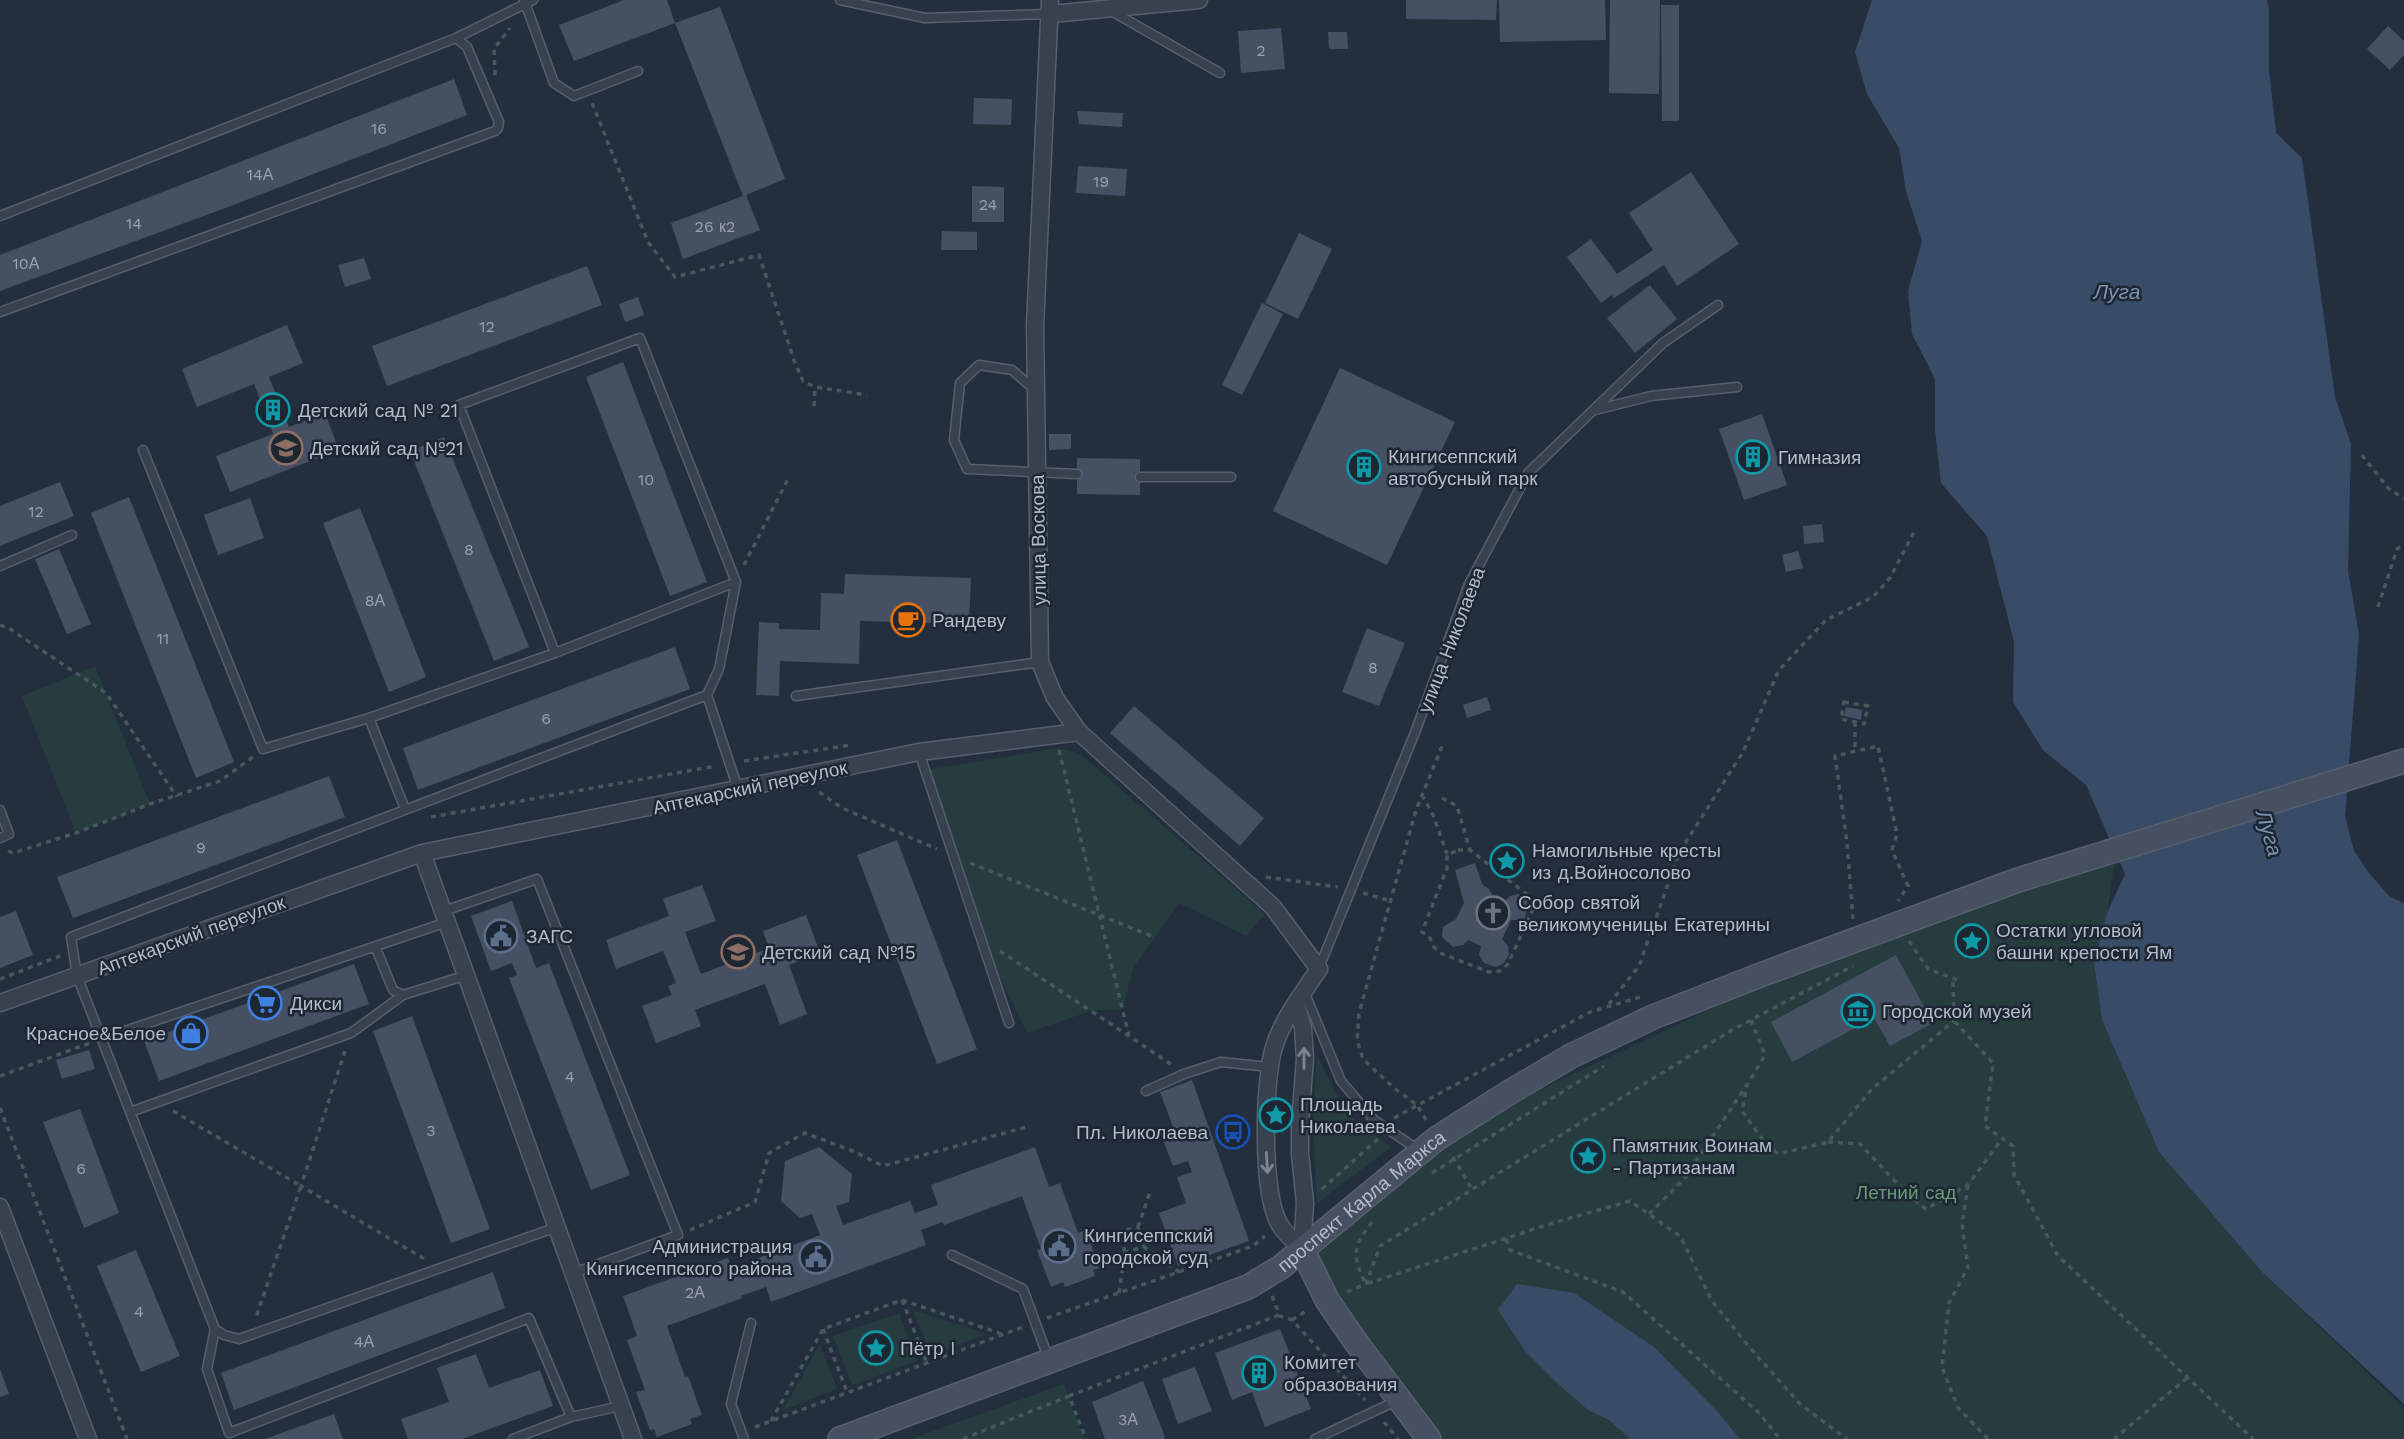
<svg xmlns="http://www.w3.org/2000/svg" width="2404" height="1439" font-family="'Work Sans',sans-serif">
  <style>
    .green { fill: #263c3f }
    .water { fill: #394c67 }
    .building { fill: #455162 }
    .lines { fill: none; stroke-linecap: round; stroke-linejoin: round }
    .lane-casing { stroke: #565f6c; stroke-width: 11 }
    .street-casing { stroke: #565f6c; stroke-width: 19 }
    .secondary-casing { stroke: #565f6c; stroke-width: 26 }
    .path { stroke: #44595c; stroke-width: 3.5; stroke-dasharray: 5 5; stroke-linecap: butt }
    .lane { stroke: #38414e; stroke-width: 8 }
    .street { stroke: #38414e; stroke-width: 16 }
    .secondary { stroke: #465061; stroke-width: 23 }
    .oneway { stroke: #7c8592 }
    .labels { text-anchor: middle; stroke-width: 5; stroke-linejoin: round; paint-order: stroke }
    .number-label { font-size: 16px; fill: #98a1af }
    .poi-label { font-size: 19px; fill: #b4bcc9; stroke: #1d2633; text-anchor: start }
    .street-label { font-size: 19px; fill: #b4bcc9; stroke: #1d2633 }
    .park-label { font-size: 19px; fill: #6b9a76; stroke: #1d2633 }
    .water-label { font-size: 21px; font-style: italic; fill: #7c92b1; stroke: #1d2633 }
  </style>
  <rect width="100%" height="100%" fill="#242f3e"/>
  <!-- green -->
  <path class="green" d="M95,666L150,804L76,833L22,696Z
    M1058,748L1079,753L1265,914L1246,936L1179,903L1133,968L1123,1009L1091,1011L1027,1033L981,939L925,770Z
    M2116,853L2107,913L2094,963L2102,1020L2159,1152L2262,1272L2404,1408V1439H1429L1302,1249L1436,1139L1867,935Z
    M1317,1055L1343,1107L1357,1122L1391,1147L1317,1203L1313,1121Z
    M913,1310L987,1334L931,1355Z
    M899,1313L917,1361L852,1385L833,1336Z
    M820,1344L837,1389L783,1410Z
    M1064,1384L1084,1439H911Z"/>
  <!-- water -->
  <path class="water" d="M1872,0H2267L2269,10V71L2276,133L2302,158L2335,397L2351,444L2348,571L2359,635L2345,816L2354,851L2369,873L2390,897L2404,903V1404L2262,1272L2159,1152L2102,1020L2094,963L2107,913L2125,874L2086,785L2043,750L2013,702L2014,642L1987,536L1941,483L1935,429V379L1912,334L1908,291L1922,241L1906,191L1899,148L1867,94L1855,52Z
    M1517,1284L1574,1293L1654,1347L1717,1411L1740,1439H1630L1609,1420L1588,1410L1557,1383L1525,1351L1498,1310Z"/>
  <!-- building -->
  <path class="building" d="M624,0H667L675,23L574,61L559,25Z
    M1406,0H1497L1496,20L1406,19Z
    M1499,0H1605L1606,40L1500,42Z
    M1610,0H1660L1659,94L1609,93Z
    M1661,5H1679V121H1662Z
    M720,7L785,179L746,195L760,230L683,259L671,223L743,196L675,23Z
    M2388,26L2404,41V55L2390,70L2367,49Z
    M1281,28L1285,69L1241,73L1238,31Z
    M1328,32H1347L1348,49H1329Z
    M454,79L467,115L228,207L0,291V255Z
    M974,98L1012,99L1011,125L973,124Z
    M1077,111L1123,113L1122,127L1079,124Z
    M1078,166L1127,169L1125,196L1076,193Z
    M1691,172L1739,244L1677,286L1664,265L1614,298L1612,295L1601,303L1567,257L1591,239L1617,274L1653,250L1629,213Z
    M972,186L1004,187V222H972Z
    M942,231L977,232V250H941Z
    M1299,233L1332,249L1298,319L1265,303Z
    M364,258L371,279L345,287L338,265Z
    M587,266L602,305L387,386L372,346Z
    M1650,285L1677,319L1635,353L1607,318Z
    M638,297L644,315L625,322L619,304Z
    M1262,303L1283,314L1242,395L1222,385Z
    M287,325L303,363L269,377L289,427L325,413L339,450L230,492L216,456L273,434L254,384L197,407L182,369Z
    M623,362L707,582L670,596L586,377Z
    M1340,368L1455,422L1387,565L1273,511Z
    M1762,414L1787,485L1744,500L1719,429Z
    M1049,434H1071V449L1049,450Z
    M444,437L529,647L494,661L410,451Z
    M1077,458L1140,459V495L1077,494Z
    M60,482L74,516L0,546V506Z
    M129,497L234,762L196,778L91,513Z
    M250,498L264,538L218,555L204,515Z
    M360,508L426,677L389,692L323,523Z
    M1822,524L1824,542L1804,544L1803,526Z
    M59,549L91,624L67,634L35,559Z
    M1798,551L1803,568L1786,572L1782,555Z
    M845,574L971,578L969,624L860,621L859,664L780,661L779,696L756,695L759,622L779,623V629L820,630L821,593L844,594Z
    M1367,628L1405,643L1379,706L1342,692Z
    M675,647L690,689L418,790L403,748Z
    M1487,697L1491,710L1467,718L1463,705Z
    M1134,706L1264,818L1240,846L1110,733Z
    M1846,707L1862,710L1861,720L1844,716Z
    M329,776L345,817L73,918L57,877Z
    M897,840L977,1049L937,1064L857,855Z
    M1475,863L1482,884L1489,889L1492,895L1505,901L1510,896L1518,894L1526,897L1528,908L1524,920H1511L1502,939L1508,946L1509,955L1503,964L1496,967L1484,963L1479,955L1481,946L1468,940L1463,945L1453,947L1442,937L1443,927L1456,919L1464,903L1455,870Z
    M702,885L716,921L685,932L701,974L769,948L763,931L806,915L820,953L789,965L807,1014L780,1025L765,984L695,1010L701,1026L656,1043L642,1006L672,995L668,986L676,983L663,951L616,969L606,940L669,916L663,899Z
    M512,901L536,968L549,963L630,1175L591,1190L509,978L517,975L512,963L491,971L471,916Z
    M16,911L33,955L0,968V917Z
    M1896,955L1933,1023L1890,1046L1874,1018L1792,1062L1771,1022Z
    M354,964L369,1004L159,1081L144,1041Z
    M412,1016L490,1229L451,1243L373,1031Z
    M89,1050L95,1069L62,1079L56,1060Z
    M1192,1080L1249,1241L1178,1266L1159,1213L1186,1203L1177,1177L1192,1172L1188,1161L1173,1166L1163,1140L1176,1135L1160,1092Z
    M80,1109L119,1213L84,1228L43,1122Z
    M819,1147L852,1174L849,1202L836,1206L843,1225L910,1201L915,1213L938,1205L931,1185L1035,1147L1049,1187L1060,1183L1078,1233L1086,1230L1099,1268L1093,1270L1095,1276L1065,1287L1063,1282L1051,1287L1037,1250L1041,1249L1022,1196L944,1225L943,1222L921,1230L926,1245L771,1302L766,1287L741,1296L742,1298L667,1326L685,1377L688,1376L702,1415L690,1419L692,1424L657,1437L654,1429L650,1430L636,1392L645,1390L627,1340L637,1336L623,1296L728,1258L735,1277L759,1268L756,1259L820,1235L812,1214L800,1218L781,1201L785,1161Z
    M136,1250L180,1356L141,1372L97,1266Z
    M493,1272L505,1308L234,1410L221,1373Z
    M1280,1329L1311,1409L1265,1427L1252,1392L1232,1400L1215,1353Z
    M476,1354L489,1388L540,1370L553,1406L462,1439H408L401,1419L449,1402L437,1368Z
    M1195,1367L1212,1411L1178,1424L1162,1379Z
    M0,1369L9,1394L0,1397Z
    M1143,1381L1165,1437L1164,1439H1105L1092,1402Z
    M334,1414L343,1439H265Z"/>
  <g class="lines">
    <defs>
      <path id="lane" d="M524,0L554,83L574,96L638,71
        M840,0L925,18L1051,14
        M1113,12L1220,73
        M456,38L533,0
        M0,216L456,38L467,47L499,122L498,128L495,131L0,312
        M1034,389L1012,370L979,365L960,383L954,440L967,469L1077,474
        M1595,410L1651,396L1737,387
        M143,450L263,749L369,718
        M1140,477H1231
        M0,566L72,535
        M555,653L736,582
        M707,695L738,789
        M796,696L1040,662
        M919,752L1009,1023
        M405,809L369,718L555,653L459,405L640,338L736,582L719,669L707,695L71,937L77,976L215,1329L224,1335L239,1339L557,1227
        M0,810L9,834L0,838
        M444,911L537,879L678,1235L574,1273
        M375,946L393,990L403,995
        M1319,968L1416,730L1469,584L1528,473L1663,343L1718,305
        M1304,991L1341,1081L1374,1120L1417,1149
        M101,1039L447,922
        M1146,1091L1184,1074L1221,1062L1269,1067
        M130,1112L351,1033L403,995L467,975
        M952,1255L1023,1289L1049,1360
        M215,1329L207,1369L229,1433L529,1318L571,1417
        M513,1439L571,1417L621,1406
        M744,1439L731,1404L751,1323
        M1315,1439L1396,1401"/>
      <path id="street" d="M1050,0L1035,326L1040,662L1055,698L1079,732L1273,907L1319,969C1303,993 1284,1017 1275,1044C1263,1077 1261,1196 1280,1225C1285,1234 1295,1241 1302,1249
        M1051,14L1199,0
        M422,853L633,1439
        M0,1003L422,853L919,752L1079,732
        M1296,1003L1303,1028L1305,1059L1300,1123V1154L1305,1203L1302,1249
        M0,1207L88,1439"/>
      <g id="secondary">
        <path d="M1302,1249L1327,1300L1358,1345L1429,1439"/>
        <path id="s1" d="M840,1439L1248,1287L1281,1267L1436,1139L1505,1095L1571,1056L1653,1017L1763,974L2018,880L2404,761"/>
      </g>
    </defs>
    <!-- lane casing -->
    <use href="#lane" class="lane-casing"/>
    <!-- street casing -->
    <use href="#street" class="street-casing"/>
    <!-- secondary casing -->
    <use href="#secondary" class="secondary-casing"/>
    <!-- path -->
    <path class="path" d="M495,75L494,49L510,28
      M592,103L648,242L675,277L759,255L795,363L803,381L815,387L867,395
      M814,406L815,387
      M2362,455L2388,488L2404,499
      M744,565L788,479
      M2378,607L2397,549L2404,544
      M0,625L10,629L106,693L177,797
      M1844,702L1868,706L1864,724L1841,719Z
      M1855,722V751
      M1059,750L1129,1036L1172,1065
      M744,761L851,745
      M819,792L842,808L937,849
      M1422,795L1433,815L1447,854
      M1442,798L1457,806L1470,850
      M431,817L716,766
      M1458,850H1470L1529,896L1533,909L1508,964L1500,971L1489,972L1440,953L1433,946L1429,936L1422,932L1447,868V855Z
      M8,851L13,853L76,833L150,804L220,781L253,757
      M970,863L1154,937
      M1266,877L1338,887
      M1363,893L1391,901
      M1853,919L1847,843L1835,756L1878,746L1897,834L1892,850L1908,886L1898,901
      M1909,941L1928,969L1960,981
      M1000,951L1129,1036
      M0,979L60,956
      M1953,982L1954,1021L1993,1063L1985,1126L2013,1146L2014,1175L2058,1256L2253,1439
      M1609,1004L1639,966L1679,853L1743,752L1779,670L1826,620L1873,597L1890,578L1914,532
      M1751,1020L1765,1055L1747,1085L1742,1111L1763,1140L1778,1154L1828,1142L1872,1089L1954,1021
      M345,1051L301,1186L426,1260
      M0,1076L90,1043
      M0,1108L127,1439
      M173,1111L301,1186L255,1320
      M1394,1118L1590,1012L1644,996
      M1426,1120L1417,1105L1394,1088L1363,1059L1357,1040L1359,1013L1416,810L1443,744
      M1828,1142L1860,1144L1908,1195L1926,1209L1968,1185L2002,1139
      M1453,1157L1472,1189
      M1432,1173L1604,1066
      M1968,1185L1962,1224L1968,1267L1949,1303L1942,1367L1958,1408L1988,1439
      M1322,1189L1379,1138
      M1649,1214L1685,1178L1746,1086
      M1372,1222C1352,1248 1352,1256 1366,1284L1556,1222L1630,1201L1680,1236L1712,1301L1751,1349L1800,1404L1847,1439
      M1138,1227L1151,1189
      M690,1230L755,1202L769,1153L805,1133L853,1151L883,1166L1027,1127
      M1506,1239L1510,1250L1623,1292L1759,1413L1780,1439
      M1125,1252L1118,1232L1138,1227L1144,1247
      M1347,1292L1366,1284L1380,1246L1732,1030L1853,966
      M1119,1293L1125,1252L1144,1247L1179,1272
      M1272,1296L1280,1316L1292,1320L1365,1400
      M902,1300L927,1363
      M1047,1318L1253,1246L1265,1236
      M1292,1320L1308,1310
      M823,1329L847,1392
      M1069,1396L1279,1315
      M771,1421L823,1329L902,1300L1002,1334
      M1384,1422L1398,1439
      M755,1427L1023,1327
      M963,1439L1069,1396L1086,1439
      M2114,1439L2187,1378"/>
    <!-- lane -->
    <use href="#lane" class="lane"/>
    <!-- street -->
    <use href="#street" class="street"/>
    <!-- secondary -->
    <use href="#secondary" class="secondary"/>
  </g>
  <!-- one-way arrows -->
  <defs><path id="oneway-shaft" d="M-6 0H5M1.5-3L5.5 0L1.5 3" fill="none" stroke-width="1.6" stroke-linecap="round" stroke-linejoin="round" transform="scale(1.75)"/></defs>
  <g class="oneway">
    <use href="#oneway-shaft" transform="translate(1304 1058) rotate(-90)"/>
    <use href="#oneway-shaft" transform="translate(1267 1163) rotate(86)"/>
  </g>
  <!-- icons -->
  <defs>
    <symbol id="building-ring" viewBox="-11 -11 22 22"><circle r="9.5" fill="#1d2633" stroke="#0f9aa8" stroke-width="1.5"/><path d="M-4-6H4V6H1V3H-1V6H-4ZM-2.5-4.3h1.7v1.8h-1.7ZM.8-4.3h1.7v1.8H.8ZM-2.5-1h1.7V.8h-1.7ZM.8-1h1.7V.8H.8Z" fill="#0f9aa8"/></symbol>
    <symbol id="school-ring" viewBox="-11 -11 22 22"><circle r="9.5" fill="#1d2633" stroke="#8d6e63" stroke-width="1.5"/><path d="M0-5L7-2L0 1L-7-2ZM-4 1L0 2.5L4 1V4Q0 6-4 4Z" fill="#8d6e63"/></symbol>
    <symbol id="cafe-ring" viewBox="-11 -11 22 22"><circle r="9.5" fill="#1d2633" stroke="#e8710a" stroke-width="1.5"/><path d="M-5.5-4.5H6V0H3Q3 3.5 0 3.5H-2.5Q-5.5 3.5-5.5 0ZM3-3.2v2h1.7v-2ZM-6 4.5H4V6H-6Z" fill="#e8710a"/></symbol>
    <symbol id="sight-ring" viewBox="-11 -11 22 22"><circle r="9.5" fill="#1d2633" stroke="#0f9aa8" stroke-width="1.5"/><path d="M0-6L1.8-2.2L6-1.7L2.9 1.2L3.7 5.4L0 3.3L-3.7 5.4L-2.9 1.2L-6-1.7L-1.8-2.2Z" fill="#0f9aa8"/></symbol>
    <symbol id="church-ring" viewBox="-11 -11 22 22"><circle r="9.5" fill="#1d2633" stroke="#6b7280" stroke-width="1.5"/><path d="M-1.2-6h2.4v3.5h3.3v2.4h-3.3V6h-2.4V-.1h-3.3v-2.4h3.3Z" fill="#6b7280"/></symbol>
    <symbol id="civic-ring" viewBox="-11 -11 22 22"><circle r="9.5" fill="#1d2633" stroke="#5c6f8a" stroke-width="1.5"/><path d="M-.6-6.5H3V-4.5H.6V-3L4-1V1h2V6H-6V1h2V-1L-.6-3ZM-1.2 2.5V6h2.4V2.5Z" fill="#5c6f8a"/></symbol>
    <symbol id="supermarket-ring" viewBox="-11 -11 22 22"><circle r="9.5" fill="#1d2633" stroke="#3f7fe0" stroke-width="1.5"/><path d="M-6-5.5h2.5l.6 2H6L4.5 2H-2.5L-4.4-4H-6ZM-1.5 3.2a1.3 1.3 0 1 0 .1 0ZM3 3.2a1.3 1.3 0 1 0 .1 0Z" fill="#3f7fe0"/></symbol>
    <symbol id="museum-ring" viewBox="-11 -11 22 22"><circle r="9.5" fill="#1d2633" stroke="#0f9aa8" stroke-width="1.5"/><path d="M0-6L6-3V-2H-6V-3ZM-5-1h2V3h-2ZM-1-1h2V3h-2ZM3-1h2V3H3ZM-6 4H6V6H-6Z" fill="#0f9aa8"/></symbol>
    <symbol id="shop-ring" viewBox="-11 -11 22 22"><circle r="9.5" fill="#1d2633" stroke="#3f7fe0" stroke-width="1.5"/><path d="M-5-2.5h2.3a2.7 3.5 0 0 1 5.4 0H5L5.5 6h-11ZM-1.5-2.5h3a1.5 2.3 0 0 0-3 0Z" fill="#3f7fe0"/></symbol>
    <symbol id="bus-ring" viewBox="-11 -11 22 22"><circle r="9.5" fill="#1d2633" stroke="#1a4fb4" stroke-width="1.5"/><path d="M-5-6H5V4H4V6H2V4H-2V6H-4V4H-5ZM-3.5-4V0h7V-4ZM-3.5 1.2v1.5H-2V1.2ZM2 1.2v1.5H3.5V1.2Z" fill="#1a4fb4"/></symbol>
  </defs>
  <g fill-rule="evenodd">
    <use href="#building-ring" x="254" y="391" width="38" height="38"/>
    <use href="#school-ring" x="267" y="429" width="38" height="38"/>
    <use href="#building-ring" x="1734" y="438" width="38" height="38"/>
    <use href="#building-ring" x="1345" y="448" width="38" height="38"/>
    <use href="#cafe-ring" x="889" y="601" width="38" height="38"/>
    <use href="#sight-ring" x="1488" y="842" width="38" height="38"/>
    <use href="#church-ring" x="1474" y="894" width="38" height="38"/>
    <use href="#civic-ring" x="482" y="917" width="38" height="38"/>
    <use href="#sight-ring" x="1953" y="922" width="38" height="38"/>
    <use href="#school-ring" x="719" y="933" width="38" height="38"/>
    <use href="#supermarket-ring" x="246" y="984" width="38" height="38"/>
    <use href="#museum-ring" x="1839" y="992" width="38" height="38"/>
    <use href="#shop-ring" x="172" y="1014" width="38" height="38"/>
    <use href="#sight-ring" x="1257" y="1096" width="38" height="38"/>
    <use href="#bus-ring" x="1214" y="1113" width="38" height="38"/>
    <use href="#sight-ring" x="1569" y="1137" width="38" height="38"/>
    <use href="#civic-ring" x="1040" y="1227" width="38" height="38"/>
    <use href="#civic-ring" x="797" y="1238" width="38" height="38"/>
    <use href="#sight-ring" x="857" y="1329" width="38" height="38"/>
    <use href="#building-ring" x="1240" y="1354" width="38" height="38"/>
  </g>
  <g class="labels">
    <!-- number labels -->
    <g class="number-label">
      <text x="1261" y="56">2</text>
      <text x="379" y="134">16</text>
      <text x="260" y="180">14А</text>
      <text x="1101" y="187">19</text>
      <text x="988" y="210">24</text>
      <text x="134" y="229">14</text>
      <text x="715" y="232">26 к2</text>
      <text x="26" y="269">10А</text>
      <text x="487" y="332">12</text>
      <text x="646" y="485">10</text>
      <text x="36" y="517">12</text>
      <text x="469" y="555">8</text>
      <text x="375" y="606">8А</text>
      <text x="163" y="644">11</text>
      <text x="1373" y="673">8</text>
      <text x="546" y="724">6</text>
      <text x="201" y="853">9</text>
      <text x="570" y="1082">4</text>
      <text x="431" y="1136">3</text>
      <text x="81" y="1174">6</text>
      <text x="695" y="1298">2А</text>
      <text x="139" y="1317">4</text>
      <text x="364" y="1347">4А</text>
      <text x="1128" y="1425">3А</text>
    </g>
    <!-- poi labels -->
    <g class="poi-label">
      <text x="298" y="417">Детский сад № 21</text>
      <text x="310" y="455">Детский сад №21</text>
      <text x="1388" y="463">Кингисеппский<tspan x="1388" dy="22">автобусный парк</tspan></text>
      <text x="1778" y="464">Гимназия</text>
      <text x="932" y="627">Рандеву</text>
      <text x="1532" y="857">Намогильные кресты<tspan x="1532" dy="22">из д.Войносолово</tspan></text>
      <text x="1518" y="909">Собор святой<tspan x="1518" dy="22">великомученицы Екатерины</tspan></text>
      <text x="1996" y="937">Остатки угловой<tspan x="1996" dy="22">башни крепости Ям</tspan></text>
      <text x="526" y="943">ЗАГС</text>
      <text x="762" y="959">Детский сад №15</text>
      <text x="290" y="1010">Дикси</text>
      <text x="1882" y="1018">Городской музей</text>
      <text x="166" y="1040" text-anchor="end">Красное&amp;Белое</text>
      <text x="1300" y="1111">Площадь<tspan x="1300" dy="22">Николаева</tspan></text>
      <text x="1208" y="1139" text-anchor="end">Пл. Николаева</text>
      <text x="1612" y="1152">Памятник Воинам<tspan x="1612" dy="22">- Партизанам</tspan></text>
      <text x="1084" y="1242">Кингисеппский<tspan x="1084" dy="22">городской суд</tspan></text>
      <text x="792" y="1253" text-anchor="end">Администрация<tspan x="792" dy="22">Кингисеппского района</tspan></text>
      <text x="900" y="1355">Пётр I</text>
      <text x="1284" y="1369">Комитет<tspan x="1284" dy="22">образования</tspan></text>
    </g>
    <!-- street labels -->
    <g class="street-label">
      <text transform="translate(1038 540) rotate(-91)" y="7">улица Воскова</text>
      <text transform="translate(1451 640) rotate(-69)" y="7">улица Николаева</text>
      <text transform="translate(750 787) rotate(-12)" y="7">Аптекарский переулок</text>
      <text transform="translate(191 935) rotate(-20)" y="7">Аптекарский переулок</text>
      <text dy="7" stroke="none"><textPath href="#s1" startOffset="578">проспект Карла Маркса</textPath></text>
    </g>
    <!-- park labels -->
    <g class="park-label">
      <text x="1906" y="1199">Летний сад</text>
    </g>
    <!-- water labels -->
    <g class="water-label">
      <text x="2117" y="299">Луга</text>
      <text transform="translate(2269 833) rotate(74)" y="7">Луга</text>
    </g>
  </g>
</svg>
